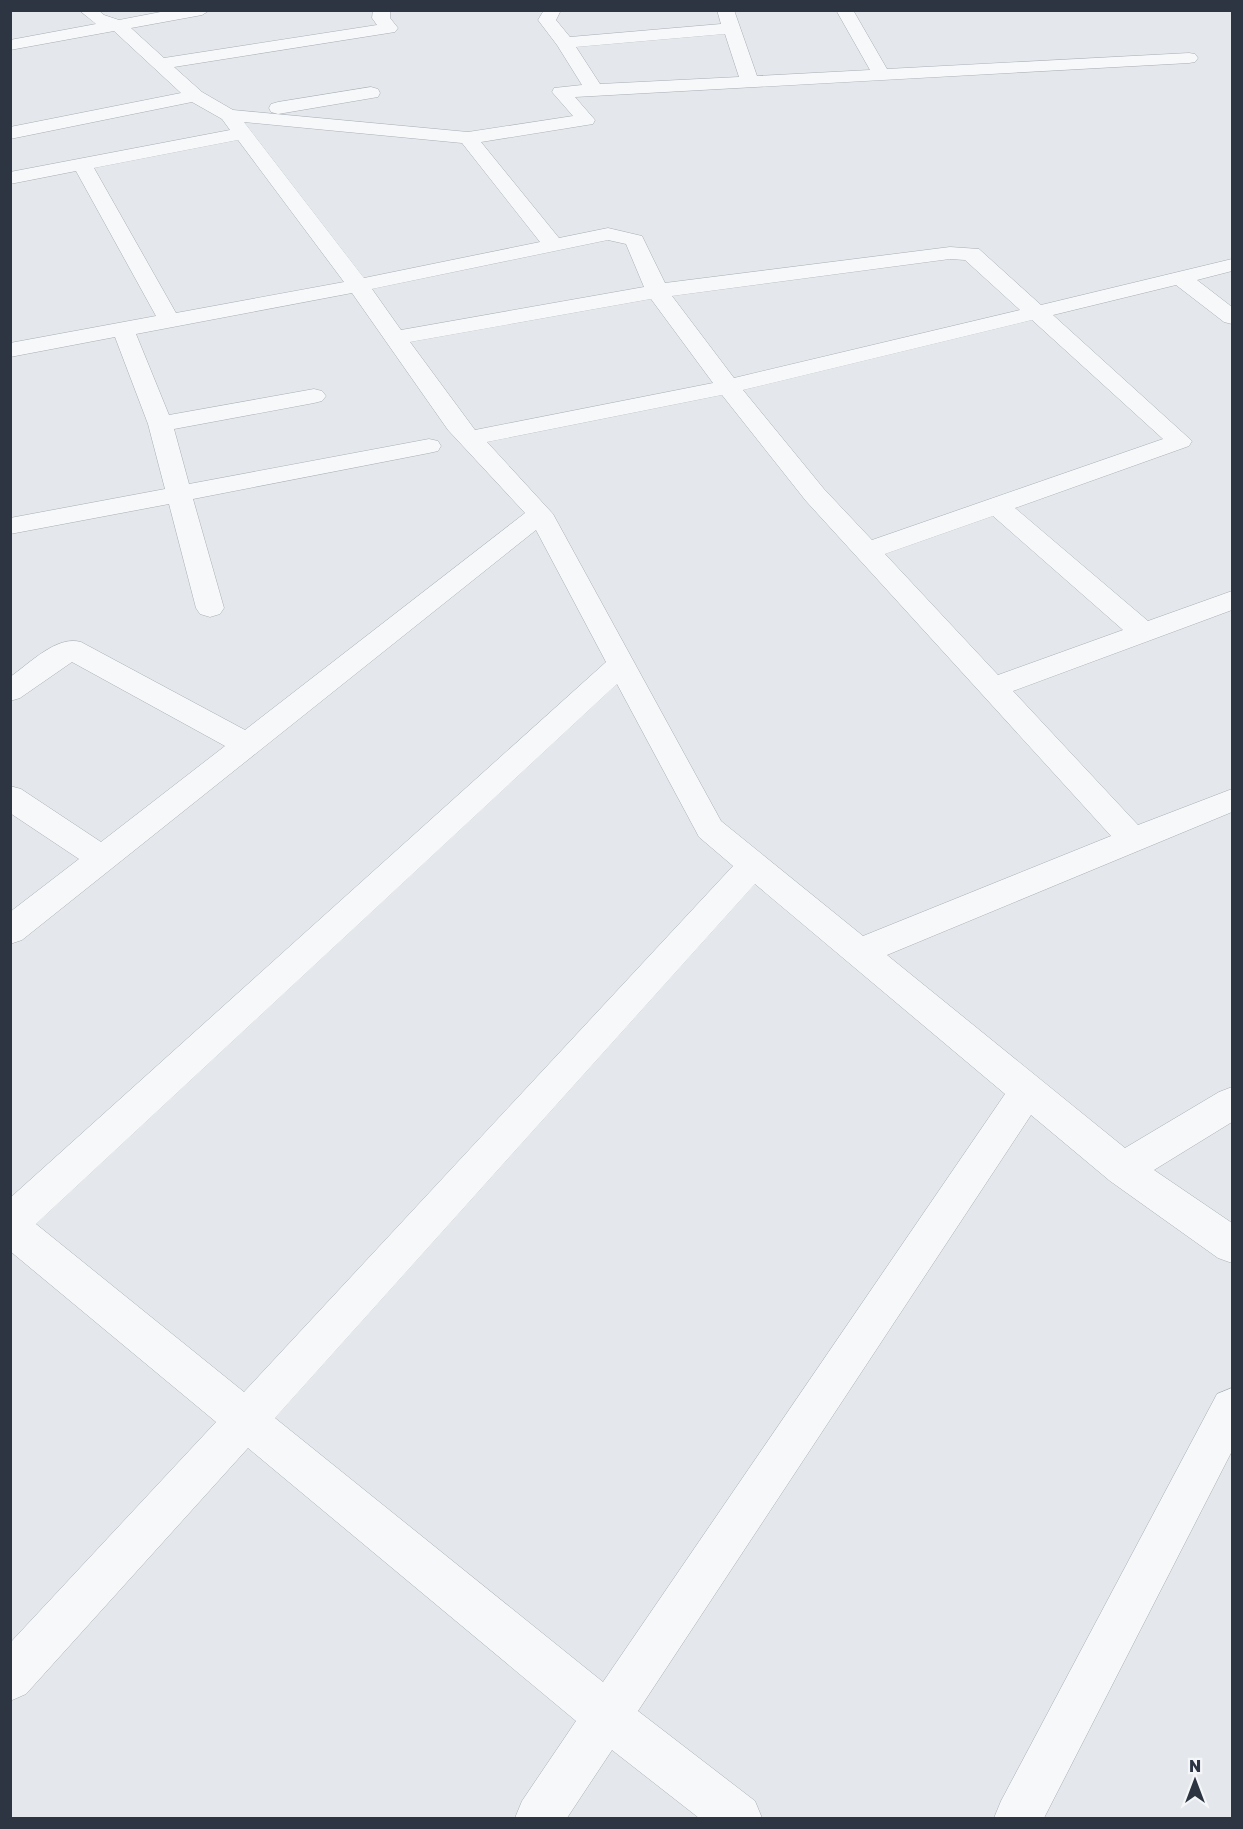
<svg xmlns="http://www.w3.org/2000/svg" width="1243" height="1829" font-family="'Golos Text',sans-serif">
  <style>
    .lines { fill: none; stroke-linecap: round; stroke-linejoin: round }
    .minor-casing { stroke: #a9aeb5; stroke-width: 1 }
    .minor { fill: #f7f8f9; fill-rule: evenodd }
  </style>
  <rect width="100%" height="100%" fill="#e4e7eb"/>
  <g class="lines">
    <defs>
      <path id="minor" d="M79,10H98L104,15L119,20L171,10H210L202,15L131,28L164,58L377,25L372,18L373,10H390V18L398,28L395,32L174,67L202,92L233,110L468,132L573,116L552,92L554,88L582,85L557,45L538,20L544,10H561L556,20L570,37L721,24L717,10H734L757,76L870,70L836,10H853L887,69L1189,53L1195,54L1198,58L1195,62L1189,63L575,97L595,120L593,124L481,142L559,238L608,228L642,236L665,283L950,247L979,249L1041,305L1232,259V271L1197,280L1232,307V324L1224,322L1176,285L1053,315L1192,441L1189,446L1015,508L1148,621L1232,591V610L1013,691L1138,825L1232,789V812L887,955L1125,1148L1219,1092L1232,1087V1122L1154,1170L1232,1223V1263L1218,1258L1110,1181L1031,1115L638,1711L755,1801L762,1818H699L612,1750L567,1818H515L522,1801L576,1721L248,1448L26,1694L10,1701V1643L216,1422L10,1251V1198L606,662L536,530L22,940L10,944V912L79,859L10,813V786L21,789L101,842L225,746L72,662L20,698L10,701V677C30,663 57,635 81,642L245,730L525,513L448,430L352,293L136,334L169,415L314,389L322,391L326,396L322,401L314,403L174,429L189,484L429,439L438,441L441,446L438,451L429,453L193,499L224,608L220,614L210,617L200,614L196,608L169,504L10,534V518L165,489L148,424L115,337L10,357V343L156,316L76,171L10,184V172L230,130L222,119L192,102L10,139V127L181,93L114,31L10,50V40L96,24ZM725,34L739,77L600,84L576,47ZM244,122L462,143L540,242L364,278ZM238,140L344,282L176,313L94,168ZM608,240L626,244L644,287L401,330L372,289ZM950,259L965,260L1020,310L734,378L672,296ZM651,299L713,383L475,430L410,342ZM1032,320L1163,439L872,540L824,489L743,390ZM722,395L806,501L1111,836L863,936L721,821L553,514L487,442ZM993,516L1123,630L998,675L885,554ZM617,684L699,837L733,866L244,1392L36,1224ZM755,884L1005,1094L603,1682L275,1418Z
        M371,87L378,89L380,93L378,97L278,114L271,112L269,108L271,104L278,102Z
        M1232,1388V1451L1044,1818H994L1001,1801L1217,1394Z"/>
    </defs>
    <!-- minor casing -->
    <use href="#minor" class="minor-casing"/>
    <!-- minor -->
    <use href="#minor" class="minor"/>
  </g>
  <!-- border -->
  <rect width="1243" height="1829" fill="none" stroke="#2d3542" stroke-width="24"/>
  <!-- north arrow -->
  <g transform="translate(1195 1781)" stroke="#f4f6f8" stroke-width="4.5" paint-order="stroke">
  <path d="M0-4.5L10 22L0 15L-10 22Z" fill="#2d3542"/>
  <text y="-9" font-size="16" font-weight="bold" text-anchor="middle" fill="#2d3542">N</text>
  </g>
</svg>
